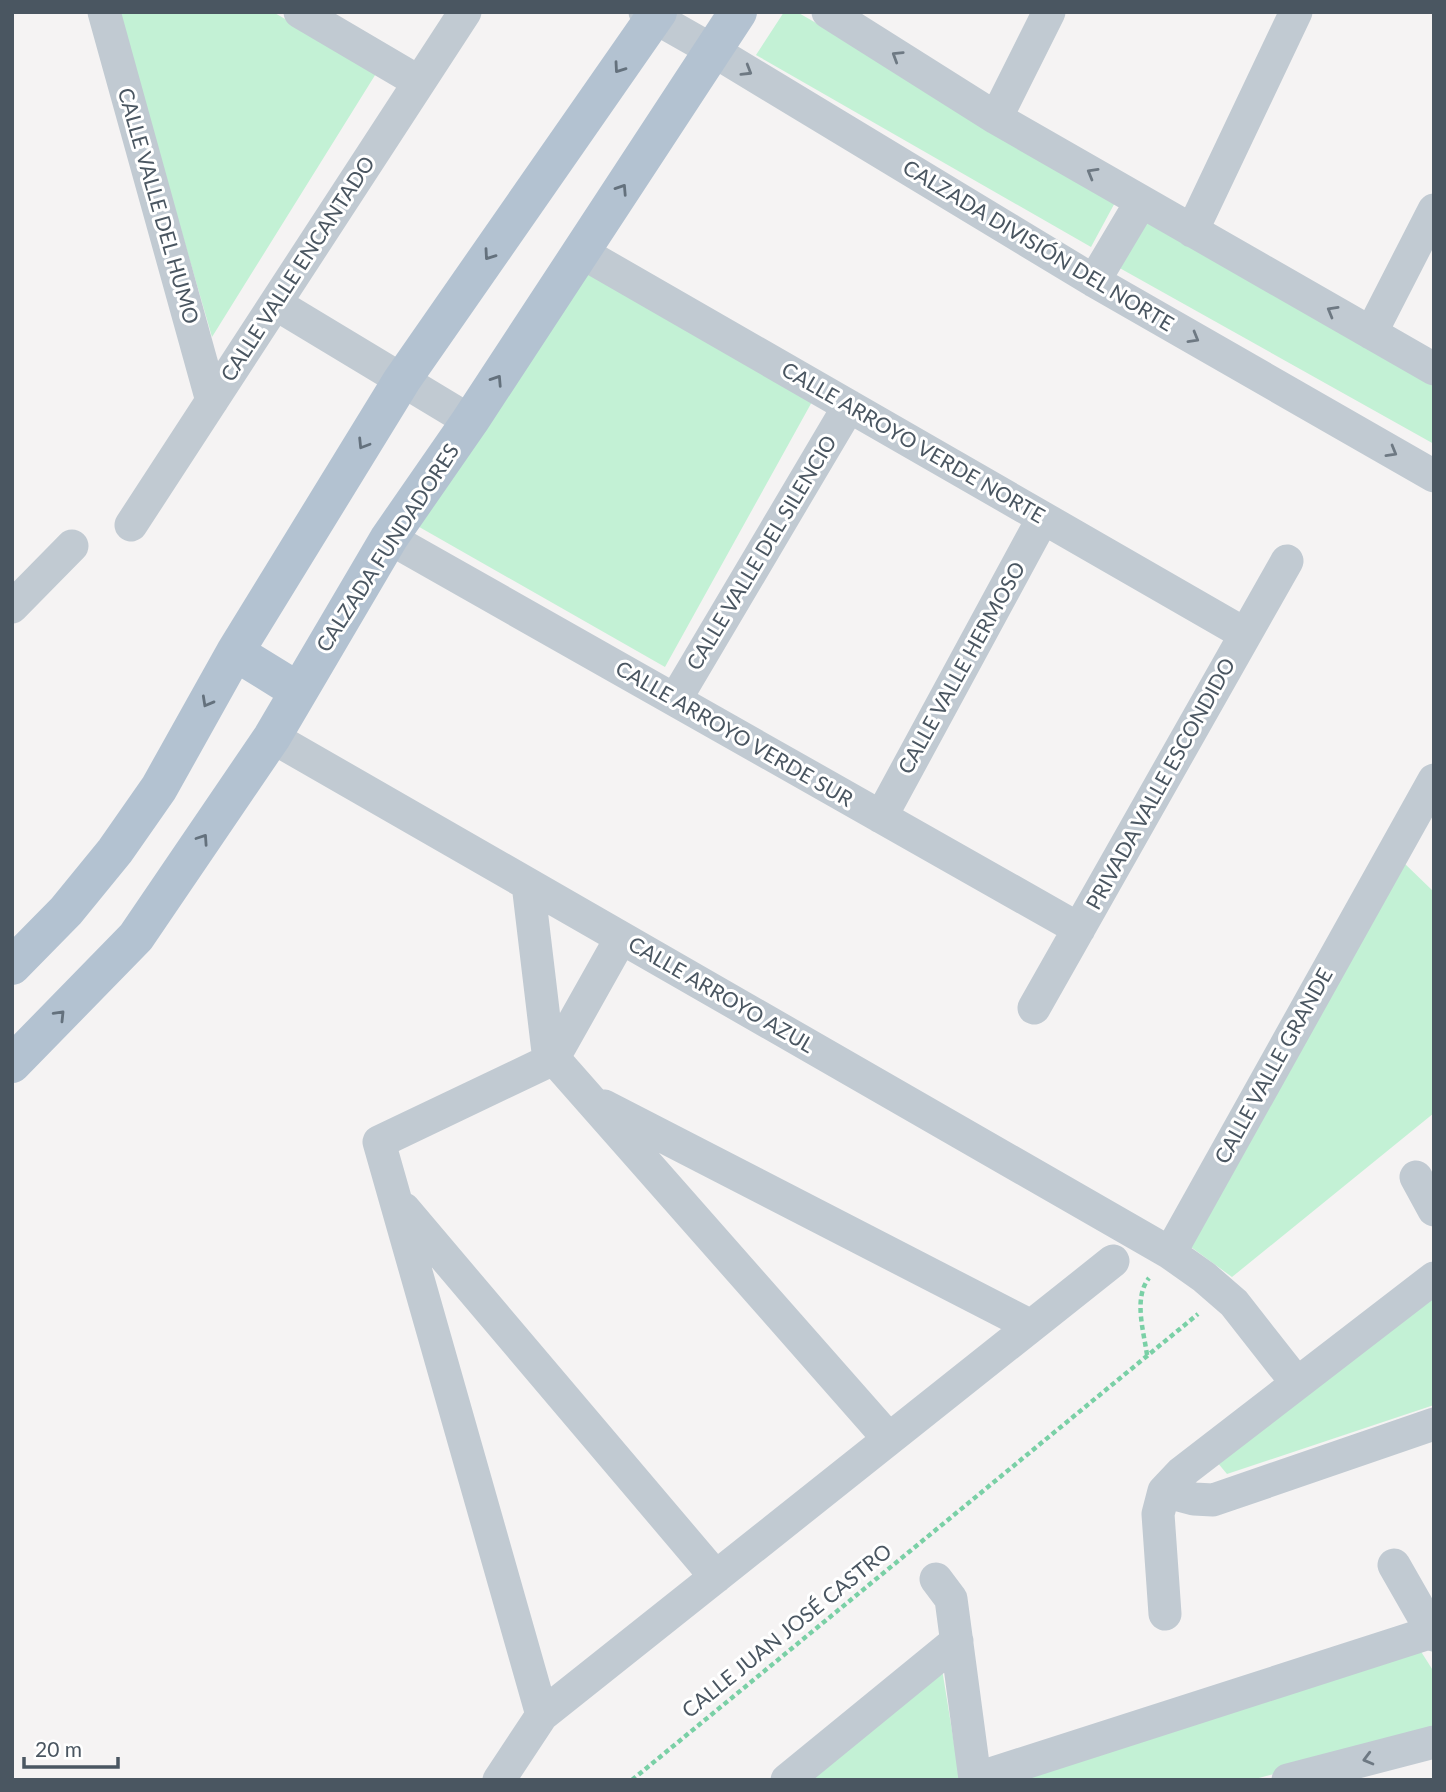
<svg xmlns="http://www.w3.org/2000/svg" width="1446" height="1792" font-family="Lato,sans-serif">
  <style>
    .green { fill: #c3f1d5 }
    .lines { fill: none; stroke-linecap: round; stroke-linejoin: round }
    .path { stroke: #7ad0a6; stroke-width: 4.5; stroke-dasharray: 5 3.5; stroke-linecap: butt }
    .minor { stroke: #c1cad2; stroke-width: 33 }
    .major { stroke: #b3c2d1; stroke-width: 38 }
    .oneway { stroke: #6e7983 }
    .oneway2 { stroke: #64717d }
    .labels { text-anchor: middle; stroke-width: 6; stroke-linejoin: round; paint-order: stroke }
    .street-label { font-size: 21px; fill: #4a5661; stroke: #fff }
  </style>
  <rect width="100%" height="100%" fill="#f5f3f3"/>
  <!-- green -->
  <path class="green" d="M118,12H273L377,72L212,337Z
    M784,12H797L1118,197L1091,247L756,55Z
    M1146,213L1434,380V444L1116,266Z
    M582,269L813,400L665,667L414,524Z
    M1404,863L1434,892V1113L1232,1277L1184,1242Z
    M1434,1291V1405L1227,1474L1212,1456Z
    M1420,1650L1434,1672V1733L1251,1780H1013Z
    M942,1669L960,1780H812Z"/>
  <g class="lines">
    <!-- path -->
    <path class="path" d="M1147,1355C1144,1332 1133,1298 1149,1278
      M632,1780L1198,1314"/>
    <!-- minor -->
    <path class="minor" d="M104,12L212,401
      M300,12L419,82
      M645,12L712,50L1094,281L1434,476
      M828,12L996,118L1434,369
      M996,118L1049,12
      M1192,231L1296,12
      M581,252L1245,634
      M1094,281L1141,202
      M276,304L470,421
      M1371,333L1434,210
      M131,525L465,12
      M389,538L1079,929
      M12,607L72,546
      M675,700L849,406
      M272,737L1170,1253L1204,1277L1234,1303L1296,1382
      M881,817L1043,518
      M528,884L548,1052L889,1439
      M1034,1008L1287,561
      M604,1106L1031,1326
      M1416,1177L1434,1210
      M404,1209L716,1577
      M1170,1253L1434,780
      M1164,1491L1194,1499L1213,1500L1434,1424
      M1394,1565L1434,1635
      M936,1579L951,1599L975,1779L1432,1632
      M1165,1614L1158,1514L1164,1491L1181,1473L1434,1278
      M542,1715L379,1142L553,1059L621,938
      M499,1780L542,1715L1113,1261
      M787,1780L957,1641
      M1288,1780L1434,1742"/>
    <!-- major -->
    <path class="major" d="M235,652L298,691
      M12,966L66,911L115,851L159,788L235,652L402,380L658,12
      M12,1064L136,937L272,737L389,538L470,421L738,12"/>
  </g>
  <!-- one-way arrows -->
  <defs><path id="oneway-chevron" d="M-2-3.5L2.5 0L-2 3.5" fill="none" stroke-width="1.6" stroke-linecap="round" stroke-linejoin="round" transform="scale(1.75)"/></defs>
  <g class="oneway">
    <use href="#oneway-chevron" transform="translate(897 56) rotate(-148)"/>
    <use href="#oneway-chevron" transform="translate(747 71) rotate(31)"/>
    <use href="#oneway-chevron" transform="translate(1092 173) rotate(-150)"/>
    <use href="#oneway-chevron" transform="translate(1332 311) rotate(-150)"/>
    <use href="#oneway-chevron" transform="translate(1194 338) rotate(30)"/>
    <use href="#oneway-chevron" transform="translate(1392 452) rotate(30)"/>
    <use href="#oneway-chevron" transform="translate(1368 1759) rotate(165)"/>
  </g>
  <g class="oneway2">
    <use href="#oneway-chevron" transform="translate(619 68) rotate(125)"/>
    <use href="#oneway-chevron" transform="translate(622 189) rotate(-57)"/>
    <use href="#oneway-chevron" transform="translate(489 255) rotate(125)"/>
    <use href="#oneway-chevron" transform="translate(497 380) rotate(-57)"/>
    <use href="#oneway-chevron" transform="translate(363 444) rotate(122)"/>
    <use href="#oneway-chevron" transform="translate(207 702) rotate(119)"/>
    <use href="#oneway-chevron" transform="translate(203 839) rotate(-56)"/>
    <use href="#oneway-chevron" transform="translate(60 1015) rotate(-46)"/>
  </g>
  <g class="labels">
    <!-- street labels -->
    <g class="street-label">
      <text transform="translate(158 206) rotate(74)" y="7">CALLE VALLE DEL HUMO</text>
      <text transform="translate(1038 246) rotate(31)" y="7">CALZADA DIVISIÓN DEL NORTE</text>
      <text transform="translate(298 269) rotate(-57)" y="7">CALLE VALLE ENCANTADO</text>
      <text transform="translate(913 443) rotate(30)" y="7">CALLE ARROYO VERDE NORTE</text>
      <text transform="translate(388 548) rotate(-57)" y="7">CALZADA FUNDADORES</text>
      <text transform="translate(762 553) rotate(-59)" y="7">CALLE VALLE DEL SILENCIO</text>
      <text transform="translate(962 668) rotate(-61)" y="7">CALLE VALLE HERMOSO</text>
      <text transform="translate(734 734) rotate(30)" y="7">CALLE ARROYO VERDE SUR</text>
      <text transform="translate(1161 784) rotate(-61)" y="7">PRIVADA VALLE ESCONDIDO</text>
      <text transform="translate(721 995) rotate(30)" y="7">CALLE ARROYO AZUL</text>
      <text transform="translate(1274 1066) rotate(-61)" y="7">CALLE VALLE GRANDE</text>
      <text transform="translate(787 1631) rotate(-39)" y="7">CALLE JUAN JOSÉ CASTRO</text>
    </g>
  </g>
  <!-- border -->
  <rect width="1446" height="1792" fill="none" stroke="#4a5661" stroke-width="28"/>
  <!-- scale -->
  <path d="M24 1757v10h94v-10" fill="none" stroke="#4a5661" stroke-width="3.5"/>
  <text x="35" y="1757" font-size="21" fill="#4a5661" stroke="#ffffff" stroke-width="5" paint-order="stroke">20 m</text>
</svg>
